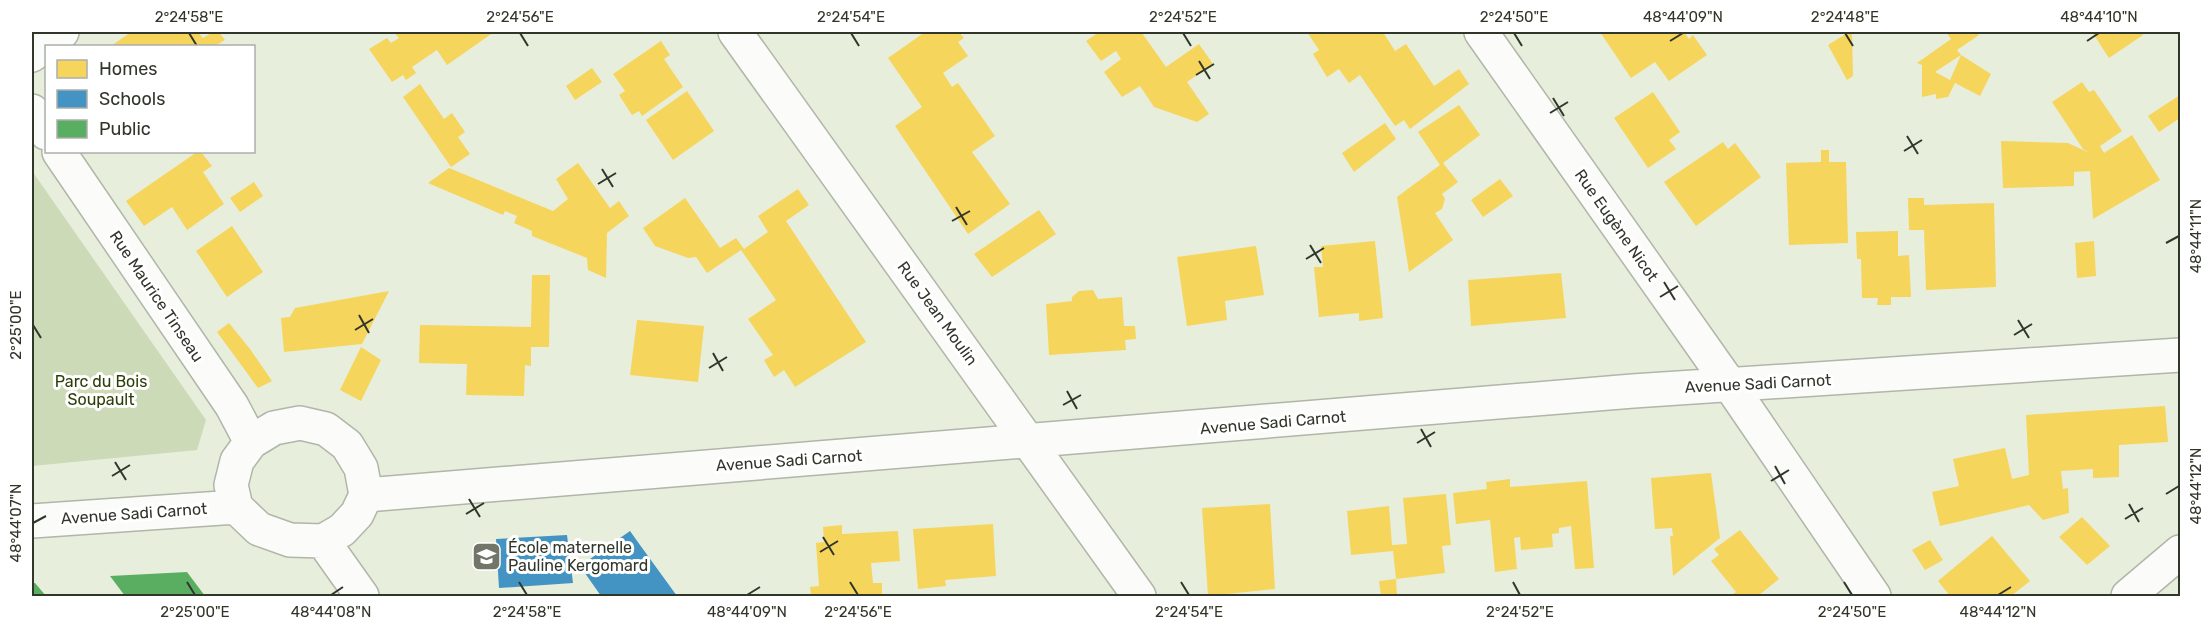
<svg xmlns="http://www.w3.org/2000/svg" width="2212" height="628" font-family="Rubik,sans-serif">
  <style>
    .green { fill: #ccdab8 }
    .homes { fill: #f6d55c }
    .schools { fill: #4393c3 }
    .public { fill: #5aae61 }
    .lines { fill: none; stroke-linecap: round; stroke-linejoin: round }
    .street-casing { stroke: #b0b6a8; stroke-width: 36 }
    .street { stroke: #fbfcfa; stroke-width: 33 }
    .ticks { fill: none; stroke: #31362a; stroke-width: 2 }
    .labels { text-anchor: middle; stroke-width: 6; stroke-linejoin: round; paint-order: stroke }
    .street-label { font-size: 16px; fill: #31362a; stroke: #fff }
    .park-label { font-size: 16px; fill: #2c3e07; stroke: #fff }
    .poi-label { font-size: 16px; fill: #31362a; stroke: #fff; text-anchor: start }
    .neatline { fill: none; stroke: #31362a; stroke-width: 2 }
    .ticks-label { font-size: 15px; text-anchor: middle; fill: #31362a }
  </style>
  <rect width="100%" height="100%" fill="#e7eedc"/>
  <!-- green -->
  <path class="green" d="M32,171L206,420L197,450L32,466Z"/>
  <!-- homes -->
  <path class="homes" d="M131,32H198L203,38L213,32H219L225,40L215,46H111Z
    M394,32H494L447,65L437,50L412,67L416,73L406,80L403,75L392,82L369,49L387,38L391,43L399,38Z
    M925,32H959L964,38L958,42L968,56L943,73L952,87L958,83L995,136L972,152L1010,204L968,234L895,126L922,107L888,58Z
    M1099,32L1142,33L1166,67L1199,44L1213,64L1187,82L1209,114L1197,122L1154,107L1140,86L1122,97L1104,72L1121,59L1116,51L1101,61L1086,41Z
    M1307,32H1383L1395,51L1406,44L1434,86L1459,69L1469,84L1410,129L1404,120L1395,126L1360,75L1349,83L1339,69L1327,77L1313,54L1319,50Z
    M1600,32H1684L1689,39L1693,35L1707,55L1669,81L1655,62L1631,78Z
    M1849,32H1852L1853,76L1847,80L1828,45Z
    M1946,32H1976L1979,35L1957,50L1961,55L1935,72L1950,80L1961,55L1991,74L1980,96L1955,83L1948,97L1936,99V94L1922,97V65L1917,63L1951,39Z
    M2092,32H2141L2143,35L2109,58Z
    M661,41L670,55L664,59L683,87L642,116L639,111L632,115L619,95L625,91L613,74Z
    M592,68L602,82L575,100L566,86Z
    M2082,82L2089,92L2094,90L2122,131L2100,146L2104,153L2132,135L2160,180L2093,219L2090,171L2074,172V186L2003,188L2001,141L2068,143L2090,153L2083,149L2052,102Z
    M420,84L444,119L452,113L465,132L458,137L470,154L451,167L403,97Z
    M687,91L714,131L673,160L646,120Z
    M1653,92L1680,132L1669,140L1676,149L1648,168L1614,118Z
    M2180,95V118L2159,132L2148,116Z
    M1459,105L1480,135L1443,163L1458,182L1442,194L1445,199L1442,209L1435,213L1453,240L1409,272L1397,197L1440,165L1418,132Z
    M1385,123L1396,139L1354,172L1342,153Z
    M1723,142L1728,149L1735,143L1761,177L1696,226L1664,182Z
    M1821,150H1829V162H1846L1848,243L1789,245L1786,163L1821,162Z
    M197,152H201L212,166L203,172L224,204L187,230L172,207L144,226L126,201Z
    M578,163L610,208L619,201L629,216L607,233L606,278L588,270L587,258L532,236V231L514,223L517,216L505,211L503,215L428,183L449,168L553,211L568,199L556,179Z
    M1500,179L1513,196L1483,217L1471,200Z
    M254,182L263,196L240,212L230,198Z
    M798,189L809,205L786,221L866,342L795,387L784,370L774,377L764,360L773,355L748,319L776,300L741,250L707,273L696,257L688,258L655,246L643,228L685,198L720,248L736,238L744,249L768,232L758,216Z
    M1908,198H1924V205L1994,203L1996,287L1926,290L1924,230H1909Z
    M1039,210L1056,234L992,277L974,254Z
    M232,226L263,272L227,297L196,251Z
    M1898,231V256L1909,255L1911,297H1891V305H1877L1878,298H1862L1861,259H1857L1856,232Z
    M1375,241L1383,318L1359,321V313L1319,317L1314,267H1323L1321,246Z
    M2094,241L2096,276L2077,278L2075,243Z
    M1256,246L1264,295L1225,301L1227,320L1187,326L1177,257Z
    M1561,273L1566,318L1471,326L1468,280Z
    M532,275H550L549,347H531V366L525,365L524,396L466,395L467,364L419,363L420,325L531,327Z
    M1093,290L1098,299L1122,297L1124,326H1135L1136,339L1125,340L1126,350L1049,355L1046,304L1072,301V297L1079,291Z
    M389,291L362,344L284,352L281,318L290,317L295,308Z
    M637,320L704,326L698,382L630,375Z
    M229,323L250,349L272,381L258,388L217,332Z
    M361,347L381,360L361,401L340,390Z
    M2165,406L2168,442L2119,445V477L2093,478V469L2061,471L2063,489L2068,488L2069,513L2043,520L2029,505L1940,526L1932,492L1959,486L1953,459L2005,448L2012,479L2029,475L2026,415Z
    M1711,473L1720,538L1673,576L1670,536H1673L1672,528L1655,529L1651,478Z
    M1510,479V487L1587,481L1594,568L1575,569L1571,526L1559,528V533L1552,534L1553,547L1521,550L1520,537L1514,538L1517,569L1495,572L1490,520L1456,524L1453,493L1487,489L1486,482Z
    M1446,494L1451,545L1442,546L1445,573L1396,579L1393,551L1351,555L1347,511L1389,506L1392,545L1407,544L1403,498Z
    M1270,504L1275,589L1208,596L1202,508Z
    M2082,517L2110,546L2087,565L2059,537Z
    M993,524L996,576L945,580L946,586L918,589L913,529Z
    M842,525V534L898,531L900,561L871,563L873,583H882V596H811L810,587L819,586L816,543L824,542L823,527Z
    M1740,530L1779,579L1758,596H1730L1736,592L1711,561L1719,555L1714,549Z
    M1992,536L2030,581L2011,596H1950L1938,581Z
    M1930,540L1943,560L1925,570L1912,550Z
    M1396,579L1397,596H1381L1379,581Z"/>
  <!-- schools -->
  <path class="schools" d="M630,531L640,545L677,596H601L580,566Z
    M567,535L573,583L499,588L496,539Z"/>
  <!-- public -->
  <path class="public" d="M187,572L205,596H125L110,576Z
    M32,583H35L46,596H32Z"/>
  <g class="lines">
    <defs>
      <path id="street" d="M735,32L1139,596
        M1481,32L1730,385L1874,596
        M32,55L62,32
        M32,111L46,133
        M59,152L232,406L251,442
        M300,423L326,429L347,445L361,468L366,495L357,514L342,530L323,541L290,540L259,529L236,507L231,485L237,461L251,442L274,428Z
        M366,495L1633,391L2180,355
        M32,521L236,507
        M323,541L362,596
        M2128,596L2180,552"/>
    </defs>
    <!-- street casing -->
    <use href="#street" class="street-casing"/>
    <!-- street -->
    <use href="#street" class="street"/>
  </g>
  <!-- ticks -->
  <path class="ticks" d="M189,33L197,46M520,33L528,46M851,33L859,46M1183,33L1191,46M1514,33L1522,46M1845,33L1853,46M1670,41L1683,33M2087,41L2099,33M1199,61L1210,79M1196,75L1214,64M1553,98L1564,116M1550,113L1568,102M1907,136L1918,154M1904,151L1922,140M602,169L613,187M598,184L616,173M956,207L967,225M952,221L970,211M2166,243L2179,236M1310,245L1321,263M1306,259L1324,248M1664,282L1675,300M1660,297L1678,286M359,315L369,333M2018,320L2029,338M33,325L41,338M355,330L373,319M2014,335L2032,324M713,353L723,371M709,368L727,357M1067,391L1077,409M1063,405L1081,395M1421,429L1431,447M1417,443L1435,432M115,462L126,480M1775,466L1785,484M112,476L130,465M1771,481L1789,470M2166,494L2179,486M469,499L480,517M2129,504L2139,522M466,514L484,503M2125,519L2143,508M33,523L46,516M823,537L834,555M820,552L838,541M187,582L195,595M519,582L527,595M850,582L858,595M1181,582L1189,595M1513,582L1520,595M1844,582L1852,595M331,595L343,587M747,595L760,587M1998,595L2011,587"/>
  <!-- icons -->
  <defs>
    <symbol id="school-square" viewBox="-11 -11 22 22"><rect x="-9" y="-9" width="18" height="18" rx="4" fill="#717668" stroke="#fff"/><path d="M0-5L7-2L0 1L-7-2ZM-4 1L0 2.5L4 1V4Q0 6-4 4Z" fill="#fff"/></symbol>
  </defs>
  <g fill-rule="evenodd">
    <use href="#school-square" x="470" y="540" width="33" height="33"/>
  </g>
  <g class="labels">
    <!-- street labels -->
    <g class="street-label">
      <text transform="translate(1617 225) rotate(55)" y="6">Rue Eugène Nicot</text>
      <text transform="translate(157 296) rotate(56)" y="6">Rue Maurice Tinseau</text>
      <text transform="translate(938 313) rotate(54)" y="6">Rue Jean Moulin</text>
      <text transform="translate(1758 383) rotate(-3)" y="6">Avenue Sadi Carnot</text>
      <text transform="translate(1273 422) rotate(-5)" y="6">Avenue Sadi Carnot</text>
      <text transform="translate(789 460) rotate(-4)" y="6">Avenue Sadi Carnot</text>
      <text transform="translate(134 513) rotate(-4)" y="6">Avenue Sadi Carnot</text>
    </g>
    <!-- park labels -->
    <g class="park-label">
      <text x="101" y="387">Parc du Bois<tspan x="101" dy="18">Soupault</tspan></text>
    </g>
    <!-- poi labels -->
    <g class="poi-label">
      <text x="508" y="553">École maternelle<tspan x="508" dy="18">Pauline Kergomard</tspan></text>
    </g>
  </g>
  <!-- border -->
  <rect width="2212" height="628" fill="none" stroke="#ffffff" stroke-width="66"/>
  <!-- legend -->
  <rect x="45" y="45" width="210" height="108" fill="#ffffff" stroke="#adafaa" stroke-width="1.5"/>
  <rect x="57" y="60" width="30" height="18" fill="#f6d55c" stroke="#adafaa" stroke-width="1.5"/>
  <text x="99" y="75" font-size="18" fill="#31362a">Homes</text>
  <rect x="57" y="90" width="30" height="18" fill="#4393c3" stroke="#adafaa" stroke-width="1.5"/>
  <text x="99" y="105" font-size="18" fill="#31362a">Schools</text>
  <rect x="57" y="120" width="30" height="18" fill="#5aae61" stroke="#adafaa" stroke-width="1.5"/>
  <text x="99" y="135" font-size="18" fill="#31362a">Public</text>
  <rect x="33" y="33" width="2146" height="562" class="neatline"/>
  <g class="ticks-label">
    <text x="189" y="22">2°24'58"E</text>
    <text x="520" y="22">2°24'56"E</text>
    <text x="851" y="22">2°24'54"E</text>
    <text x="1183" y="22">2°24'52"E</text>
    <text x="1514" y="22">2°24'50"E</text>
    <text x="1683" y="22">48°44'09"N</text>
    <text x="1845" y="22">2°24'48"E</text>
    <text x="2099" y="22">48°44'10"N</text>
    <text transform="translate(2196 236) rotate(-90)" y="5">48°44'11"N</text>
    <text transform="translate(16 325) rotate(-90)" y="5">2°25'00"E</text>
    <text transform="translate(2196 486) rotate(-90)" y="5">48°44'12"N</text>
    <text transform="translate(16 523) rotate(-90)" y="5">48°44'07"N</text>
    <text x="195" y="617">2°25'00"E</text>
    <text x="331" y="617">48°44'08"N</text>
    <text x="527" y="617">2°24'58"E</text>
    <text x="747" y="617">48°44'09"N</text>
    <text x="858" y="617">2°24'56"E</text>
    <text x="1189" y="617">2°24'54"E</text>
    <text x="1520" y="617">2°24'52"E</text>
    <text x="1852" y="617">2°24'50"E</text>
    <text x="1998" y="617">48°44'12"N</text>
  </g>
</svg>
